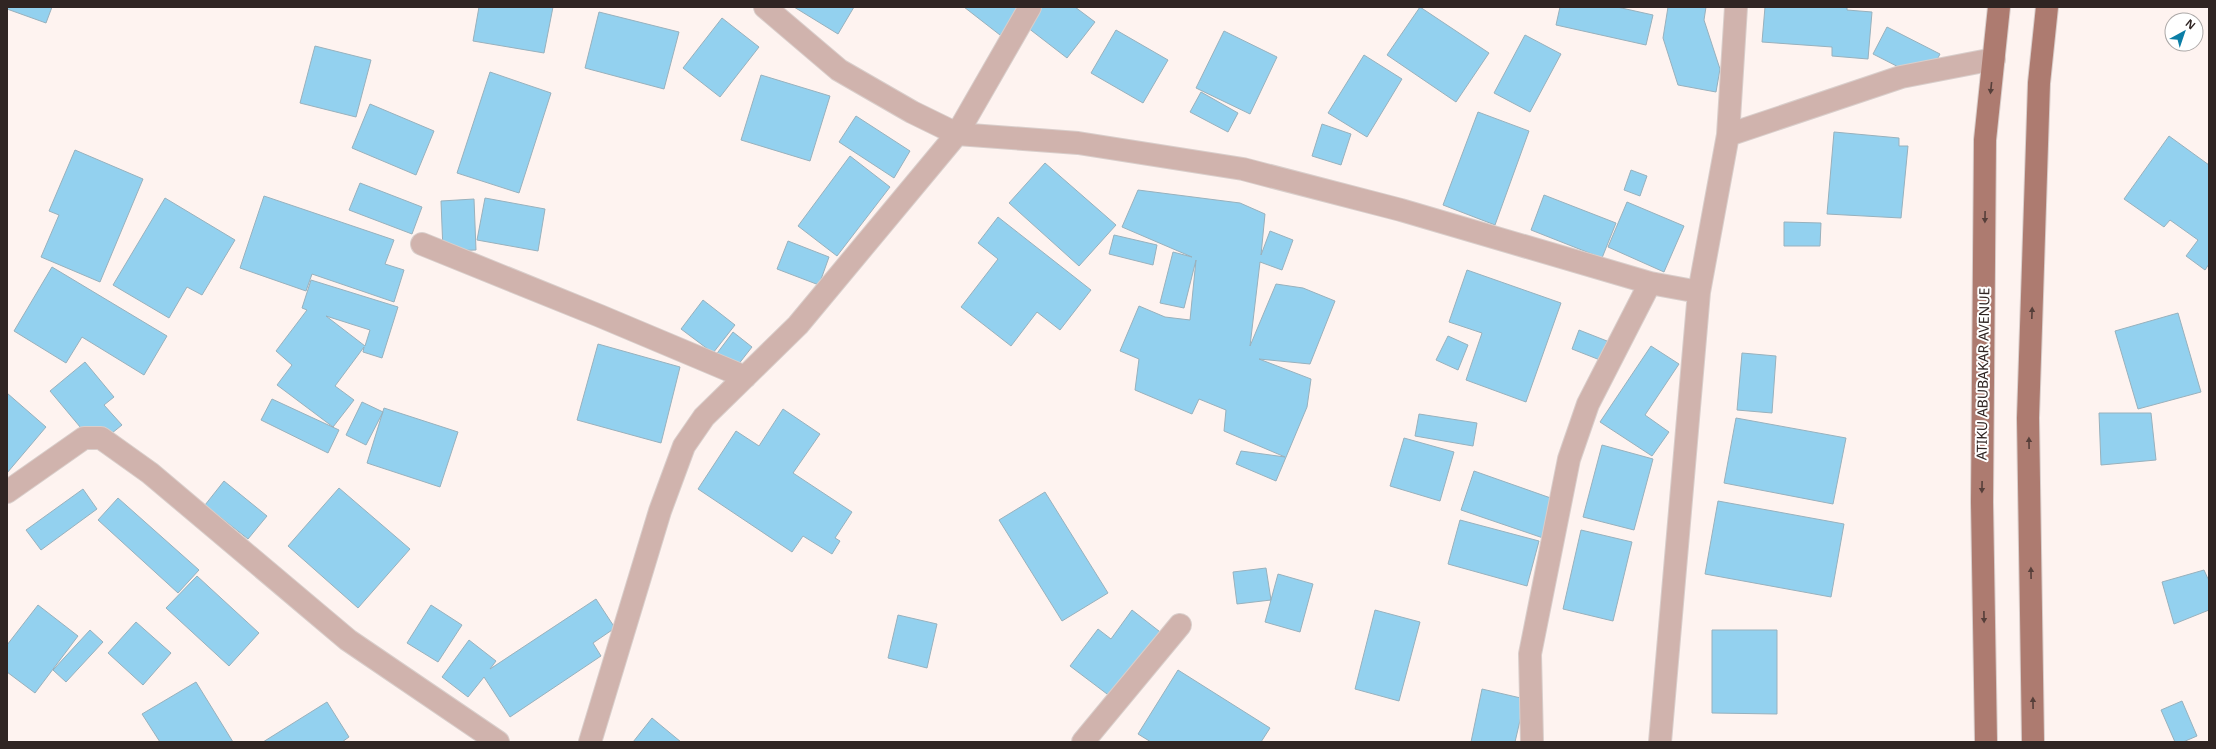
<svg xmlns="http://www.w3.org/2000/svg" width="2216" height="749" font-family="'Noto Sans',sans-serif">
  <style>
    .building { fill: #93d1ef; stroke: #98b1bd; fill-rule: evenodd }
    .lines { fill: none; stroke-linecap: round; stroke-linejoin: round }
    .minor-casing { stroke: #d9cecb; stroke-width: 24 }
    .major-casing { stroke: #d9cecb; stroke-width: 24 }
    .minor { stroke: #d0b3ad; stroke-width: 22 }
    .major { stroke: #ad7b70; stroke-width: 22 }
    .oneway { fill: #563f3a }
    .labels { text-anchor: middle; stroke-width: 4; stroke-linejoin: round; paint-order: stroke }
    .street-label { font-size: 14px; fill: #302523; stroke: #fff }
  </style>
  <rect width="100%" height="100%" fill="#fef3f0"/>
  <!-- building -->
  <path class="building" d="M7,7H52L46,23L7,9Z
    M479,7H553L544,53L473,41Z
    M794,7H854L838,34Z
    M964,7H1075L1095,22L1067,58L1023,24L1009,42Z
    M1420,7L1489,53L1456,102L1387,55Z
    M1560,7H1617L1653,15L1646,45L1556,25Z
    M1668,7H1706L1704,20L1720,69L1716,92L1678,85L1663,38Z
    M1765,7H1847V10L1872,12L1868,59L1832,56V47L1762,42Z
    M599,12L679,32L664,89L585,68Z
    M722,18L759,47L720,97L683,68Z
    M1887,27L1940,54L1926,81L1873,54Z
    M1116,30L1168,60L1143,103L1091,73Z
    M1224,31L1277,57L1250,114L1196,88Z
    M1525,35L1561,54L1530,112L1494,93Z
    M315,46L371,60L356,117L300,103Z
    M1364,55L1402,79L1367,137L1328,113Z
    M490,72L551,93L519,193L457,173Z
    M761,75L830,96L810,161L741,140Z
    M1201,92L1238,113L1228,132L1190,112Z
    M370,104L434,131L416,175L352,148Z
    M1478,112L1529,131L1495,225L1443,205Z
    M856,116L910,151L894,178L839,142Z
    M1322,124L1351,134L1341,165L1312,156Z
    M1834,132L1899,138V146H1908L1901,218L1827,214Z
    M2169,136L2209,165V264L2205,270L2186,256L2198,240L2170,220L2164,227L2124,199Z
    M75,150L143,179L100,282L41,257L59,215L49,211Z
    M850,156L890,187L837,256L798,226Z
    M1045,163L1116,225L1079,266L1009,203Z
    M1631,170L1647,176L1640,196L1624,190Z
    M360,183L422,207L412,234L349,210Z
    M1138,190L1240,203L1265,214L1261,255L1270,231L1293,240L1282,270L1260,262L1250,346L1276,284L1303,288L1335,301L1310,364L1259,359L1311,379L1307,407L1276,481L1236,464L1241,451L1285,457L1224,431L1226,410L1199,399L1192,414L1135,390L1139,359L1120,351L1139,306L1165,317L1190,320L1196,260L1184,308L1160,303L1173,252L1192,257L1122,227Z
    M1544,195L1616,223L1602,258L1531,230Z
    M264,196L394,240L385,264L404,270L394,302L312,274L306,291L240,268Z
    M165,198L235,240L202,295L187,287L169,318L113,285Z
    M485,198L545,209L538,251L477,240Z
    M474,199L476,250L443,251L441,201Z
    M1627,202L1684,226L1664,272L1608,247Z
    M998,217L1091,290L1060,330L1037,312L1011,346L961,307L998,259L978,243Z
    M1784,222L1821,223L1820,246H1784Z
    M1114,235L1157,245L1153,265L1109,254Z
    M788,241L829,257L819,285L777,269Z
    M52,267L167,336L144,375L82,337L66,363L14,331Z
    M1467,270L1561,303L1526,402L1466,380L1482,333L1449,322Z
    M311,280L398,307L382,358L363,352L364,347L335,386L354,400L333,427L277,385L292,365L276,351L307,310L302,308ZM326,316L370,330L365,346Z
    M703,300L735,325L713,353L681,329Z
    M2178,313L2201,392L2138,409L2115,331Z
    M1579,330L1607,341L1600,360L1572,349Z
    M733,332L752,347L734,370L715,356Z
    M1448,336L1468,345L1458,370L1436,360Z
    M598,344L680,367L661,443L577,420Z
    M1651,346L1679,364L1645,415L1669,432L1652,456L1600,422Z
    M1742,353L1776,356L1772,413L1737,410Z
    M85,362L114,397L104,405L122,425L96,446L50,391Z
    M7,393L46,427L7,473Z
    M272,399L339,430L328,453L261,420Z
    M362,402L383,412L366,445L346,435Z
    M384,408L458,432L440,487L367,463Z
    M783,409L820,434L793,473L852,512L835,538L840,541L832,554L803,536L792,552L698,489L736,431L759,446Z
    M2099,413H2151L2156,460L2101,465Z
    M1419,414L1477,423L1473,446L1415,436Z
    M1736,418L1846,438L1833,504L1724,483Z
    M1404,438L1454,452L1440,501L1390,486Z
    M1602,445L1653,459L1634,530L1583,517Z
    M1474,471L1562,502L1549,540L1461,510Z
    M224,481L267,516L248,539L205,505Z
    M339,488L410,549L358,608L288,546Z
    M83,489L97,509L41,550L26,530Z
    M1045,492L1108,593L1062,621L999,520Z
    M118,498L199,570L178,593L98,520Z
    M1718,501L1844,524L1831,597L1705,574Z
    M1460,520L1539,541L1527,586L1448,564Z
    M1581,530L1632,542L1613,621L1563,609Z
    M1266,568L1271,600L1237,604L1233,572Z
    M2204,570L2209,581V610L2174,624L2162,582Z
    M1278,574L1313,584L1300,632L1265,622Z
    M197,576L259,633L229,666L166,608Z
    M596,599L615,628L593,643L601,656L510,717L484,677L468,697L442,677L469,640L496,661L490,669Z
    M38,605L78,636L35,693L7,672V645Z
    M431,605L462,625L438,662L407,643Z
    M1132,610L1164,635L1115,700L1070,666L1098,629L1111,639Z
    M1375,610L1420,622L1399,701L1355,689Z
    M898,615L937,624L927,668L888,658Z
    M136,622L171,653L143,685L108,653Z
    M90,630L103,642L66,682L53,670Z
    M1712,630H1777V714L1712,713Z
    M1178,670L1270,728L1261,742H1151L1138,734Z
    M196,682L233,742H160L142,714Z
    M1482,689L1525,699L1515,742H1471Z
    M2182,701L2197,736L2183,742H2175L2161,710Z
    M327,702L349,737L342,742H263Z
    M652,718L681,742H633Z"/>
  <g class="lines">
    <defs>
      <path id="minor" d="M765,7L839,70L912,112L957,134L1078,143L1243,169L1401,210L1650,283L1699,292
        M1728,135L1901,77L1994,59
        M422,244L600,316L745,377
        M7,492L84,438H101L150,473L348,640L498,742
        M590,742L660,511L684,446L704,417L798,325L957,134L1030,7
        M1083,742L1180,625
        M1532,742L1530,654L1569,459L1588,404L1650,283
        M1660,742L1699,292L1728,135L1736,7"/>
      <path id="major" d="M1986,742L1982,502L1985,140L1999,7
        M2033,742L2028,418L2039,83L2047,7"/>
    </defs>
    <!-- minor casing -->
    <use href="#minor" class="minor-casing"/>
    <!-- major casing -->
    <use href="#major" class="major-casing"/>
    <!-- minor -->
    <use href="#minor" class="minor"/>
    <!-- major -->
    <use href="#major" class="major"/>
  </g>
  <!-- one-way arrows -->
  <defs><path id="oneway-solid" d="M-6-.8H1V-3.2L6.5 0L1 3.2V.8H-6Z"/></defs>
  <g class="oneway">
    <use href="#oneway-solid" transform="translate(1991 88) rotate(96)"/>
    <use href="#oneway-solid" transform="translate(1985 217) rotate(91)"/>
    <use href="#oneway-solid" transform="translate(2032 313) rotate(-88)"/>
    <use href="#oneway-solid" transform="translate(2029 443) rotate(-91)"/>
    <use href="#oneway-solid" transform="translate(1982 487) rotate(91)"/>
    <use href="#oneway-solid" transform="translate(2031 573) rotate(-91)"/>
    <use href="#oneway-solid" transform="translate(1984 617) rotate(89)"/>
    <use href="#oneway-solid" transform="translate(2033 703) rotate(-91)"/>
  </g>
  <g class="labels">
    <!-- street labels -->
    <g class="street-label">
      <text transform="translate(1983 374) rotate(-89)" y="5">ATIKU ABUBAKAR AVENUE</text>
    </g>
  </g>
  <!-- border -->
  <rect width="2216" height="749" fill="none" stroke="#302523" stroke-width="16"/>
  <!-- north arrow -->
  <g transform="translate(2184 32) rotate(40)"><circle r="19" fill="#ffffff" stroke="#aca8a7"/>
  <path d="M0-3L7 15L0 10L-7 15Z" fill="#0b7ea6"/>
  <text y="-6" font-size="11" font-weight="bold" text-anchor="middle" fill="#302523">N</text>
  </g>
</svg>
